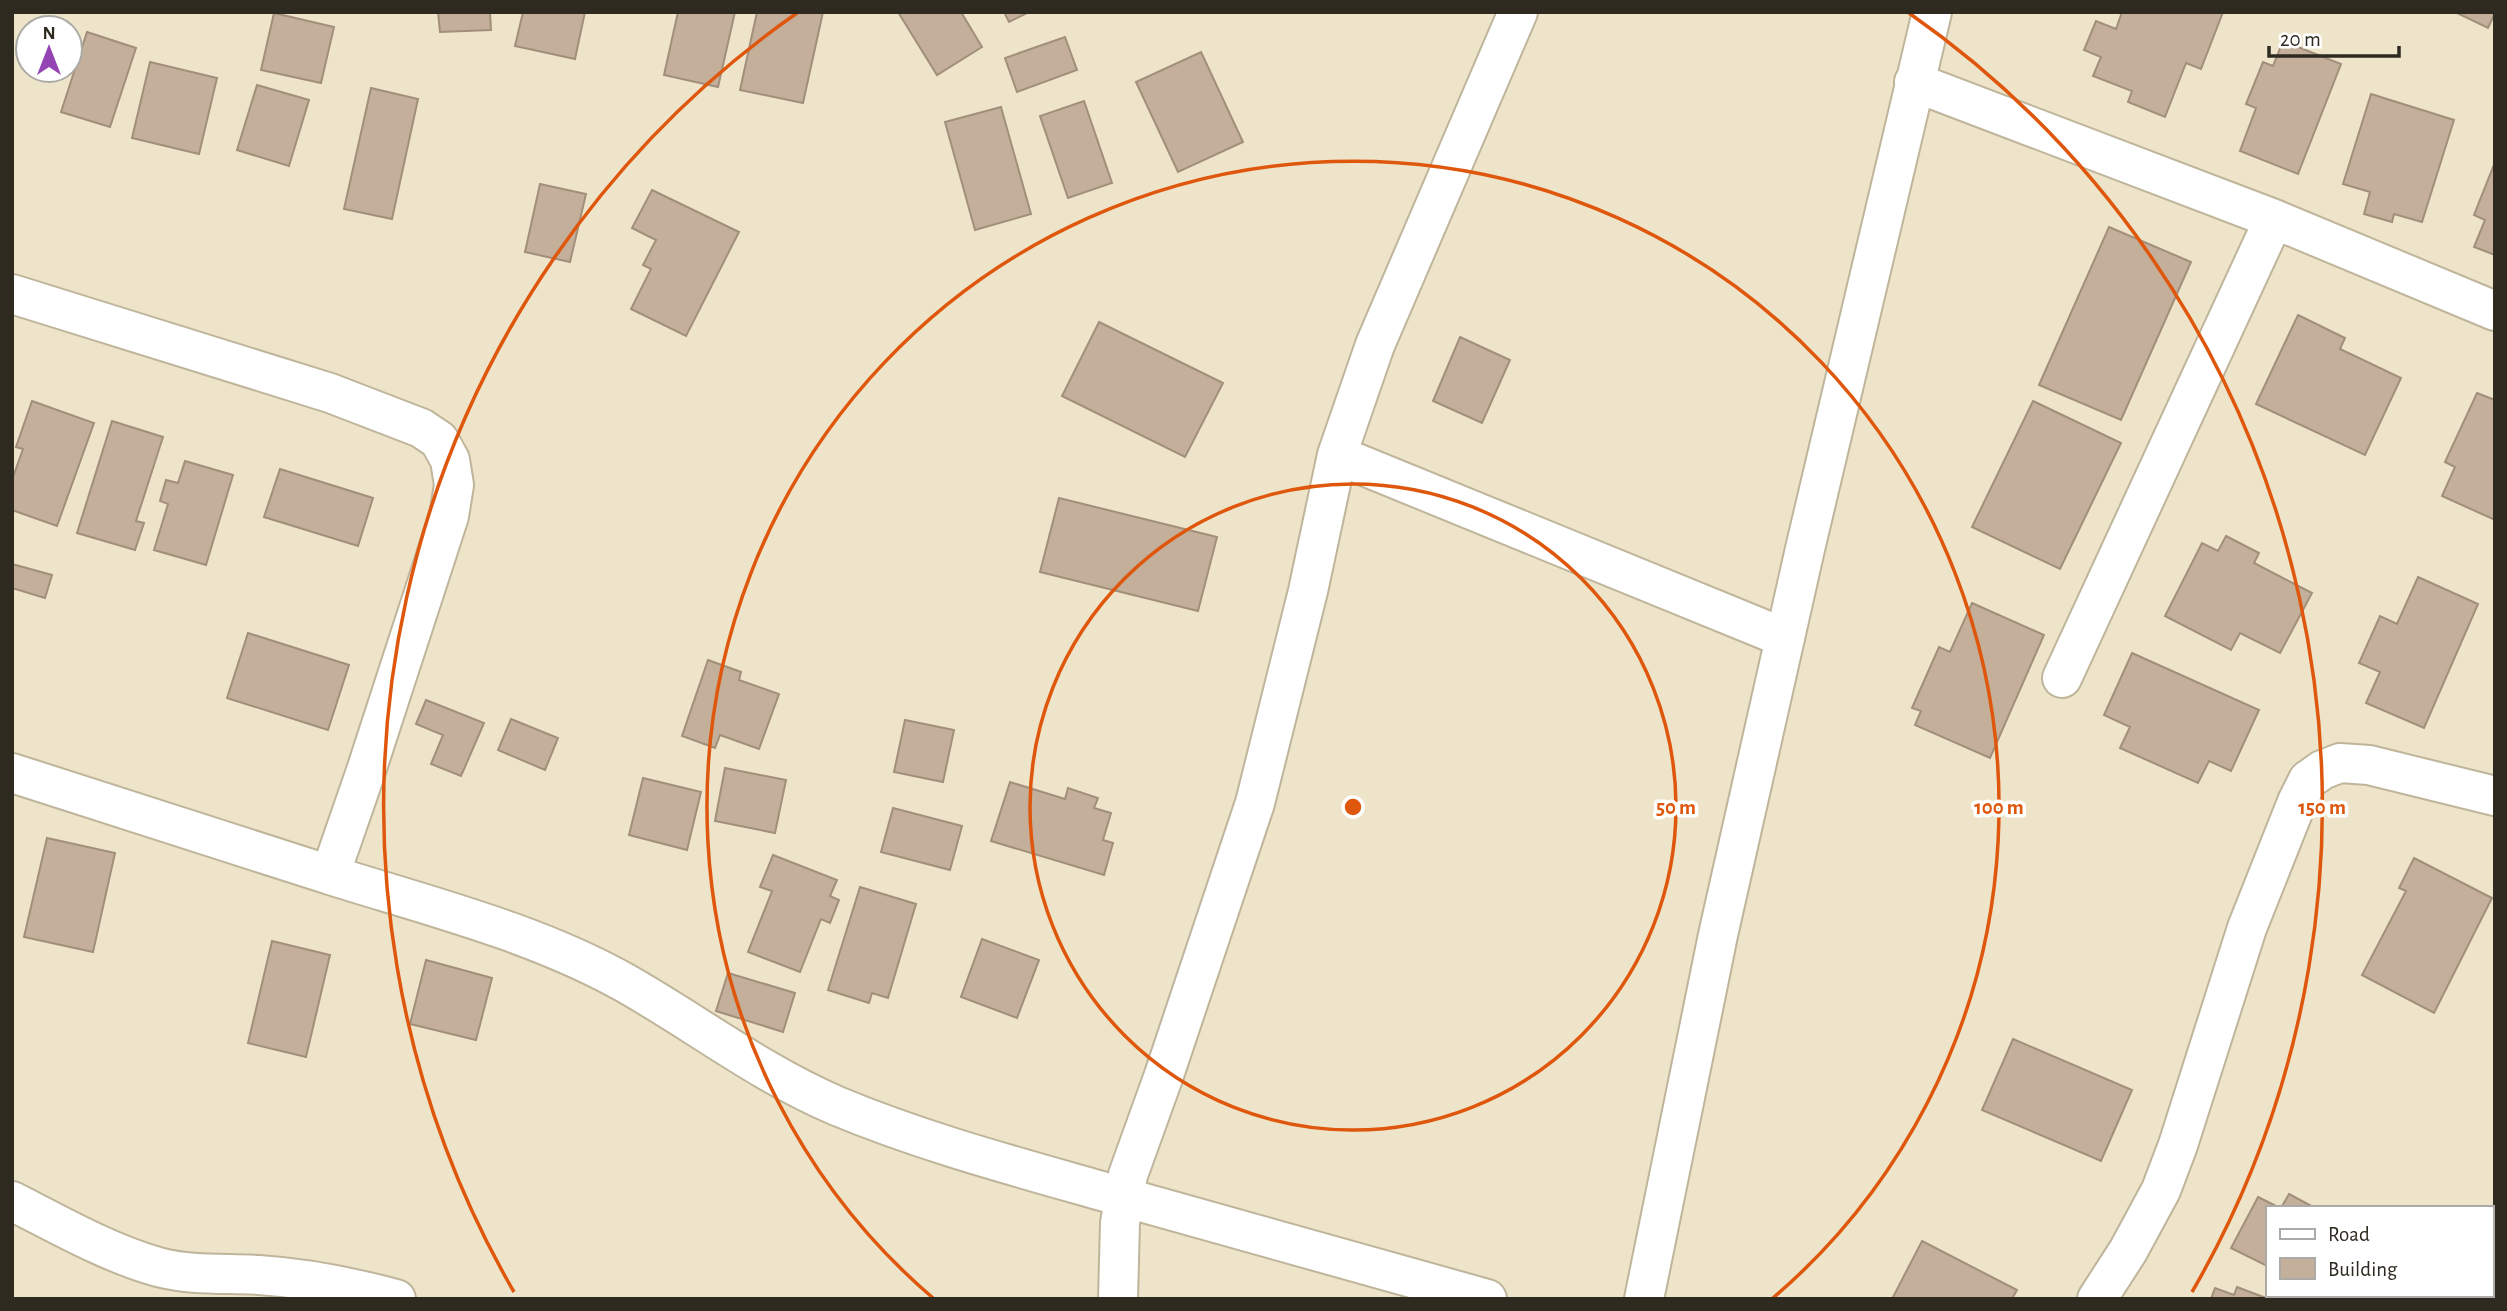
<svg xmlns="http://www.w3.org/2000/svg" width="2507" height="1311" font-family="'Alegreya Sans',sans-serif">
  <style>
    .building { fill: #c3af9a; stroke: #a28f7b; stroke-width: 2 }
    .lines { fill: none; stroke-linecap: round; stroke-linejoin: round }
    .street-casing { stroke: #bfb59b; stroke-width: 42 }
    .secondary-casing { stroke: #bfb59b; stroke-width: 42 }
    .street { stroke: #fff; stroke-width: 38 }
    .secondary { stroke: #fff; stroke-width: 38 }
    .ring { fill: none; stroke: #df570d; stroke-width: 3.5 }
    .centre { fill: #df570d; stroke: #fff; stroke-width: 3.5 }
    .ring-label { font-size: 21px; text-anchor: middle; font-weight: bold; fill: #df570d; stroke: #fff; stroke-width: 7; stroke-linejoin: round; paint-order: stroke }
  </style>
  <rect width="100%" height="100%" fill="#eee4c9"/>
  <!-- building -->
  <path class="building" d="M438,12H490L491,30L440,32Z
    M523,12H585L575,59L515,46Z
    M678,12H735L718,87L664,75Z
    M757,12H823L803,103L740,90Z
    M898,12H961L982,47L937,75Z
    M1004,12H1029L1009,22Z
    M2122,12H2223L2201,69L2186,63L2165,117L2128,102L2132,91L2093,76L2101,57L2084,50L2096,21L2116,29Z
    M2455,12H2495V13L2488,28Z
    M274,13L334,27L321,83L261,70Z
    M87,32L136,48L110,127L61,112Z
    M1065,37L1077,70L1017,92L1005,58Z
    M2283,41L2341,64L2298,174L2240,151L2256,108L2246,104L2263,62L2273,66Z
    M1201,52L1243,142L1178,172L1136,82Z
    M150,62L217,78L199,154L132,138Z
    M257,85L309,100L289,166L237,150Z
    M371,88L418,99L392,219L344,209Z
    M2371,94L2454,120L2422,222L2394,214L2392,222L2364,214L2370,192L2343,184Z
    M1084,101L1112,183L1068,198L1040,116Z
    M1001,107L1031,214L975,230L945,122Z
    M2495,162V255L2474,247L2485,220L2474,215Z
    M540,184L586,194L570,262L525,252Z
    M652,190L739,232L686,336L631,309L651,269L643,265L656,240L632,228Z
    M2109,227L2191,262L2121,420L2039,385Z
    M2298,315L2345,338L2340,349L2401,378L2365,455L2256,404Z
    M1099,322L1223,383L1185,457L1062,396Z
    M1460,337L1510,360L1482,423L1433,401Z
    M2477,393L2495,400V520L2442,496L2455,467L2445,462Z
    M32,401L94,423L57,526L12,510V480L23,449L16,447Z
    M2033,401L2121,443L2060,569L1972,527Z
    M112,421L163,437L136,521L144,523L135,550L77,533Z
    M185,461L233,475L206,565L154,550L168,504L160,501L166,480L178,483Z
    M280,469L373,498L358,546L264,517Z
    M1059,498L1217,537L1198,611L1040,572Z
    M2226,536L2259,553L2254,563L2312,593L2280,653L2240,633L2231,650L2165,616L2202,543L2218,551Z
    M12,564L52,575L45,598L12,588Z
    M2418,577L2478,604L2424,728L2366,703L2380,672L2359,663L2380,616L2397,624Z
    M1972,603L2044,635L1990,758L1915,725L1921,711L1912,708L1939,647L1950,652Z
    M248,633L349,665L328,730L227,698Z
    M2132,653L2259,710L2231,771L2209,761L2198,783L2120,748L2130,727L2104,715Z
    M708,660L741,672L739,680L779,694L759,749L720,735L715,748L682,736Z
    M426,700L484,723L461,776L431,764L443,735L416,724Z
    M511,719L558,738L545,770L498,750Z
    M905,720L954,730L943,782L894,772Z
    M725,768L786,780L775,833L715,821Z
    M643,778L701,792L687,850L629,835Z
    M1010,782L1065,799L1068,788L1098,798L1094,808L1111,813L1103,840L1113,843L1104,875L991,841Z
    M893,808L962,826L950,870L881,852Z
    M47,838L115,853L93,952L24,937Z
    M773,855L837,880L830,896L839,900L830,923L821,919L800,972L748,952L772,891L760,887Z
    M2414,858L2492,898L2434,1013L2362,975L2406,891L2399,888Z
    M860,887L916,904L888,998L872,993L869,1003L828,990Z
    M982,939L1039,960L1017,1018L961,997Z
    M272,941L330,955L306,1057L248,1043Z
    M426,960L492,978L476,1040L410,1024Z
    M728,973L795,993L783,1032L716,1011Z
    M2013,1039L2132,1090L2101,1161L1982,1110Z
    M2289,1194L2315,1208H2281Z
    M2258,1197L2280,1208H2267V1266L2231,1248Z
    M1922,1241L2017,1290L2012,1299H1892Z
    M2237,1287L2266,1298L2211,1299L2215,1288L2234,1295Z"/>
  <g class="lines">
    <defs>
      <path id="street" d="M1914,82L2274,219L2495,311
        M12,294L330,393L421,428L439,440L450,460L454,485L449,516L366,771L330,875L12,773
        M1337,455L1785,638
        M2062,678L2274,219
        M330,875C429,906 537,933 627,984C699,1025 760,1073 837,1106C921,1141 1010,1165 1098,1190C1227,1227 1357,1263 1487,1299
        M12,1201C59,1225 108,1253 158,1267C192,1276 225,1273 259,1275C306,1278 351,1287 396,1299
        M1118,1299L1120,1223L1128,1175L1164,1075L1255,803L1308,591L1337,455L1375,345L1518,12
        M2097,1299L2128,1251L2161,1190L2178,1145L2247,928L2297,802L2308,780L2322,770L2340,763L2369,765L2495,796"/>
      <path id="secondary" d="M1644,1299L1718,935L1805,549L1932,12"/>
    </defs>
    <!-- street casing -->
    <use href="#street" class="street-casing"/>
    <!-- secondary casing -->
    <use href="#secondary" class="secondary-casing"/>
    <!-- street -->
    <use href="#street" class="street"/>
    <!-- secondary -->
    <use href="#secondary" class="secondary"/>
  </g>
  <!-- distance rings -->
  <g class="ring">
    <circle cx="1353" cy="807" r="323"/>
    <path d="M933 1298A646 646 0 1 1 1773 1298"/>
    <path d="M514 1292A969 969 0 0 1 797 13M1909 13A969 969 0 0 1 2192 1292"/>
  </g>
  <circle cx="1353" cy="807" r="10" class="centre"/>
  <g class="ring-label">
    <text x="1676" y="814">50 m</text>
    <text x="1999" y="814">100 m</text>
    <text x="2322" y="814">150 m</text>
  </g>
  <!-- border -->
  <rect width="2507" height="1311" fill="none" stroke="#2e2a20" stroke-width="28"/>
  <!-- legend -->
  <rect x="2266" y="1206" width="228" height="91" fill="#ffffff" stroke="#abaaa6" stroke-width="2"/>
  <rect x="2280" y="1229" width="35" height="10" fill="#ffffff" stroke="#abaaa6" stroke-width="2"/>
  <text x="2328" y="1241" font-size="21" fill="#2e2a20">Road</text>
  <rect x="2280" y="1258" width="35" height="21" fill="#c3af9a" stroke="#abaaa6" stroke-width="2"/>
  <text x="2328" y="1276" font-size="21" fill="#2e2a20">Building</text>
  <!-- north arrow -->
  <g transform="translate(49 49)"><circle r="33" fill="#ffffff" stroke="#abaaa6" stroke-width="2"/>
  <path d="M0-5L12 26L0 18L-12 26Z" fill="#9544b3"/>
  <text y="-10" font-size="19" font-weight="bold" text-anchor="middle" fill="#2e2a20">N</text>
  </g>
  <!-- scale -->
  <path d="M2269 46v10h130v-10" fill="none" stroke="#2e2a20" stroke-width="3.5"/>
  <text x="2280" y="46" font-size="21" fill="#2e2a20" stroke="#ffffff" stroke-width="5" paint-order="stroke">20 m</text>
</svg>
